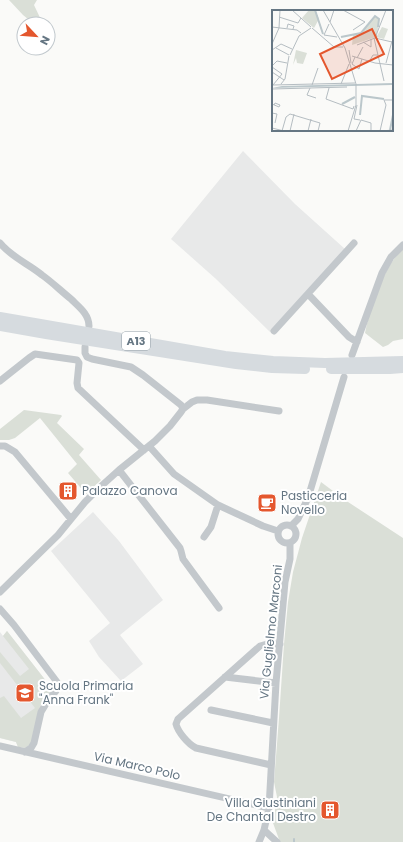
<svg xmlns="http://www.w3.org/2000/svg" width="403" height="842" font-family="Poppins,sans-serif">
  <style>
    .built { fill: #e8e9e9 }
    .green { fill: #dadfd7 }
    .lines { fill: none; stroke-linecap: round; stroke-linejoin: round }
    .stream { stroke: #bbc7cb; stroke-width: 2 }
    .minor { stroke: #c3c8cc; stroke-width: 7 }
    .highway { stroke: #d6dbdf; stroke-width: 10 }
    .labels { text-anchor: middle; stroke-width: 4; stroke-linejoin: round; paint-order: stroke }
    .shield { fill: #fff; stroke: #939fa8; stroke-width: 1 }
    .shield-label { font-size: 11px; font-weight: bold; fill: #657683 }
    .poi-label { font-size: 12px; fill: #657683; stroke: #fff; text-anchor: start }
    .street-label { font-size: 12px; fill: #657683; stroke: #fff }
    .inset-river { fill: none; stroke: #bbc7cb; stroke-width: 2 }
    .inset-road { fill: none; stroke: #b5bdc2; stroke-width: 1 }
    .view { fill: #e4572e; fill-opacity: 0.15; stroke: #e4572e; stroke-width: 2 }
    .inset-edge { fill: none; stroke: #657683; stroke-width: 2 }
  </style>
  <rect width="100%" height="100%" fill="#fafaf8"/>
  <!-- built -->
  <path class="built" d="M243,151L295,204L345,249L270,332L216,279L171,239Z
    M93,512L119,541L163,600L120,635L143,664L121,681L99,657L89,641L110,623L51,551Z
    M7,631L50,686H51L47,697L18,747L16,742L0,738V632L3,636Z"/>
  <!-- green -->
  <path class="green" d="M9,0H37L34,5L43,24H34L23,15Z
    M403,249V339L393,341L388,345L383,347L365,333C370,309 384,265 403,249Z
    M24,410L61,415L62,416L57,423L84,449L79,455L101,480L86,494L68,473L77,464L40,418L15,438L9,440H0V429Z
    M321,482L345,500L403,538V842H280L273,823L277,797L274,782L279,718L284,644L288,602L293,572L302,538Z
    M7,631L50,686H51L53,689L47,697L40,706L31,744L25,748L18,747L16,742L0,738V698L4,696L21,718L35,708L0,663V652L20,676L29,669L3,636Z"/>
  <g class="lines">
    <!-- stream -->
    <path class="stream" d="M294,839V842"/>
    <!-- minor -->
    <path class="minor" d="M0,243C11,257 29,264 42,275C52,282 61,291 71,299C79,307 89,314 89,326
      M308,294L349,337L357,342
      M274,331L354,243
      M85,347V353L87,357L92,359L131,367L143,375L181,405L183,409
      M352,355L382,273L391,257L403,245
      M0,381L29,358L35,354L77,360L79,363L77,383L78,388L144,450
      M0,446H5L15,452L71,519
      M149,446L174,474L218,505L263,526L278,531
      M119,470L180,548L181,551L183,559L219,608
      M278 534a9 9 0 1 1 18 0a9 9 0 1 1-18 0Z
      M291,526L298,519L308,498L344,377
      M204,537L211,527L218,505
      M0,592L58,535L85,502L98,489L119,470L155,441L170,426L181,412L183,409L192,402L197,400H207L279,411
      M0,609L14,625L57,682L58,686L56,691L48,700L44,707L41,712L34,743L31,748L25,752
      M225,677L276,683
      M211,710L273,723
      M0,746L269,808
      M271,765L196,748C188,744 178,732 176,724L178,719L260,646L267,644H280
      M264,830L277,842
      M259,842L264,830L269,808L276,683L285,582L290,559V543"/>
    <!-- highway -->
    <path class="highway" d="M0,317L225,356L273,361L325,363L403,361
      M0,326L46,334L236,364L272,368L305,369
      M331,369H390L403,368"/>
  </g>
  <!-- icons -->
  <defs>
    <symbol id="building-square" viewBox="-11 -11 22 22"><rect x="-9" y="-9" width="18" height="18" rx="4" fill="#e4572e" stroke="#fff"/><path d="M-4-6H4V6H1V3H-1V6H-4ZM-2.5-4.3h1.7v1.8h-1.7ZM.8-4.3h1.7v1.8H.8ZM-2.5-1h1.7V.8h-1.7ZM.8-1h1.7V.8H.8Z" fill="#fff"/></symbol>
    <symbol id="cafe-square" viewBox="-11 -11 22 22"><rect x="-9" y="-9" width="18" height="18" rx="4" fill="#e4572e" stroke="#fff"/><path d="M-5.5-4.5H6V0H3Q3 3.5 0 3.5H-2.5Q-5.5 3.5-5.5 0ZM3-3.2v2h1.7v-2ZM-6 4.5H4V6H-6Z" fill="#fff"/></symbol>
    <symbol id="school-square" viewBox="-11 -11 22 22"><rect x="-9" y="-9" width="18" height="18" rx="4" fill="#e4572e" stroke="#fff"/><path d="M0-5L7-2L0 1L-7-2ZM-4 1L0 2.5L4 1V4Q0 6-4 4Z" fill="#fff"/></symbol>
  </defs>
  <g fill-rule="evenodd">
    <use href="#building-square" x="57" y="480" width="22" height="22"/>
    <use href="#cafe-square" x="256" y="492" width="22" height="22"/>
    <use href="#school-square" x="14" y="682" width="22" height="22"/>
    <use href="#building-square" x="319" y="799" width="22" height="22"/>
  </g>
  <g class="labels">
    <!-- shield labels -->
    <rect class="shield" x="122" y="332" width="28" height="18" rx="3"/>
    <g class="shield-label">
      <text x="136" y="345">A13</text>
    </g>
    <!-- poi labels -->
    <g class="poi-label">
      <text x="82" y="495">Palazzo Canova</text>
      <text x="281" y="500">Pasticceria<tspan x="281" dy="14">Novello</tspan></text>
      <text x="39" y="690">Scuola Primaria<tspan x="39" dy="14">"Anna Frank"</tspan></text>
      <text x="316" y="807" text-anchor="end">Villa Giustiniani<tspan x="316" dy="14">De Chantal Destro</tspan></text>
    </g>
    <!-- street labels -->
    <g class="street-label">
      <text transform="translate(271 632) rotate(-84)" y="4">Via Guglielmo Marconi</text>
      <text transform="translate(137 766) rotate(13)" y="4">Via Marco Polo</text>
    </g>
  </g>
  <!-- overview -->
  <g transform="translate(272 10)">
    <rect width="121" height="121" fill="#fafaf8"/>
    <path d="M37,0H43L47,9L42,18L30,8ZM103,6L107,9L105,26L110,17L116,19L112,29L104,27L80,35L81,25L90,22ZM24,40L35,43L31,54L25,53L24,48L21,55Z" fill="#dadfd7"/>
    <path d="M121,73L120,75L0,78L10,76Z" fill="#bbc7cb"/>
    <path class="inset-river" d="M43,0L51,24M69,27L89,23L103,6L107,9L106,17M70,94L83,87M88,105L90,86L112,89M118,120L121,105"/>
    <path class="inset-road" d="M20,0L39,17M51,0L73,38L84,74V95L76,121M71,0L93,12L81,20M7,7L26,13L29,8M58,12L62,0M0,17L25,20L29,23M15,18L16,14L22,16L21,19M40,18L62,37H71M52,25L65,27M52,25L57,14M102,28L112,71M103,28L114,0M103,28L120,32M91,32L99,37V29M0,34L7,18L8,0M85,35L103,28M4,38L17,45M0,40L9,34L20,39M77,40L79,53M18,45L27,26L39,18M80,46L103,53L121,55M83,47L80,54L87,59L90,49M85,48L91,37M97,52L101,45H106M114,53L120,31M0,56L5,51L15,53M0,57L10,64L1,75L83,73M0,62L12,70M9,74L13,69L17,46M69,74L77,54M40,75L46,58M38,78L35,85L44,88M57,78L54,89L81,99L82,96M0,79L75,77M0,94L7,97L8,95L3,93L2,95M85,95L82,109L88,110M0,103L5,104L3,113M0,118L12,121M10,121L14,107L18,104L48,113L46,121M18,121L22,104M36,121L39,109M84,121L89,110L99,113V121M108,121L114,95L112,90H121M109,121L121,120"/>
    <path class="view" d="M100,19L112,44L60,69L48,44Z"/>
    <rect width="121" height="121" class="inset-edge"/>
  </g>
  <!-- north arrow -->
  <g transform="translate(36 36) rotate(116)"><circle r="19" fill="#ffffff" stroke="#c1c8cd"/>
  <path d="M0-3L7 15L0 10L-7 15Z" fill="#e4572e"/>
  <text y="-6" font-size="11" font-weight="bold" text-anchor="middle" fill="#657683">N</text>
  </g>
</svg>
